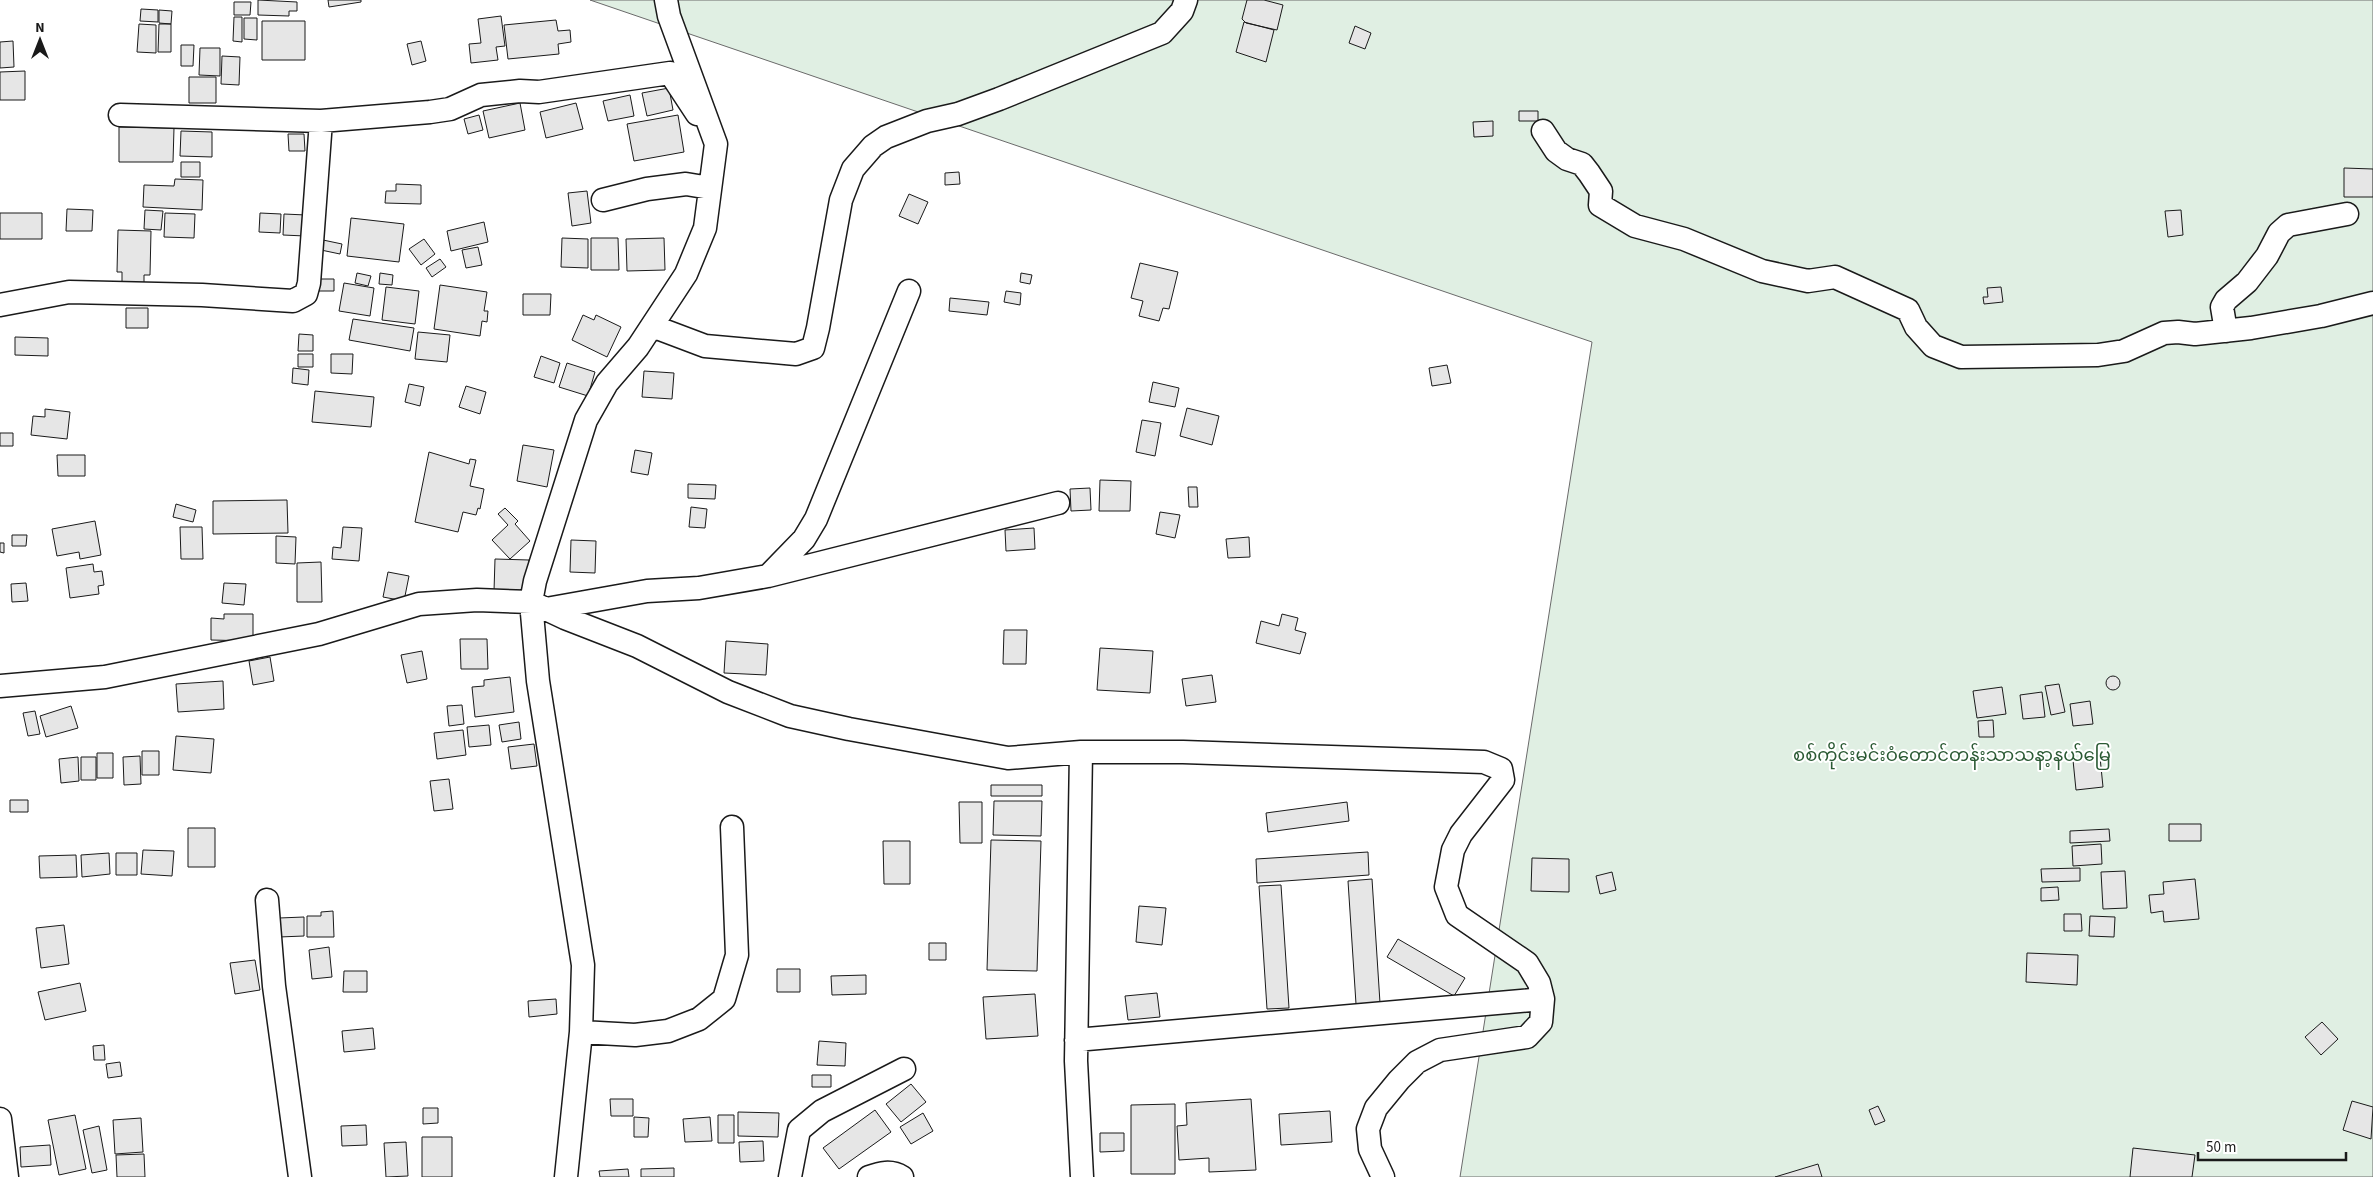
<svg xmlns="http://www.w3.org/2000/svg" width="2373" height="1177" font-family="'Source Sans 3','Noto Sans Myanmar',sans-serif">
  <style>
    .green { fill: #e0efe3; stroke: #6a6a6a }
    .building { fill: #e6e6e6; stroke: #1a1a1a }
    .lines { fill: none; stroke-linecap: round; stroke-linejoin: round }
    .minor-casing { stroke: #1a1a1a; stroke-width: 25 }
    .minor { stroke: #fff; stroke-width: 22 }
    .labels { text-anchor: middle; stroke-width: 4; stroke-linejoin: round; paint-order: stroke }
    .park-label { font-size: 18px; fill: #2b5a34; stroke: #fff }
  </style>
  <rect width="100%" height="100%" fill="#fff"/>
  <!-- green -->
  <path class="green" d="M590,0H2373V1177H1460L1592,342Z"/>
  <!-- building -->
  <path class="building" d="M258,0L297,2V11H289V16L258,15Z
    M328,0H361V2L329,7Z
    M1247,0H1264L1283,5L1277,30L1246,23L1242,19Z
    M234,2H251L250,15H234Z
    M141,9L158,10V22L140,21Z
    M159,10L172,11L171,24L159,23Z
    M501,16L505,46L496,47L498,60L471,63L469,44L481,43L478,19Z
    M234,17H242V42L233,41Z
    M244,18H257V40L244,39Z
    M556,20L558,31L570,30L571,42L558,44L559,54L508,59L504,25Z
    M262,21H305V60H262Z
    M1244,22L1274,30L1266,62L1236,52Z
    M139,24L156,25V53L137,52Z
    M159,24H171V52H158Z
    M1355,26L1371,33L1365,49L1349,43Z
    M13,41L14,67L0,68V42Z
    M421,41L426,61L412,65L407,44Z
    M181,45H194L193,66H181Z
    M200,48H220V76L199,75Z
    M222,56L240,57L239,85L221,84Z
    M25,71V100H0V72Z
    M189,77H216V103H189Z
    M669,88L673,110L647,116L642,93Z
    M630,95L634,116L608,121L603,101Z
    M520,103L525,130L489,138L483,111Z
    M576,103L583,129L546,138L540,112Z
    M1519,111H1538V121H1519Z
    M479,115L483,130L468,134L464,119Z
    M678,115L684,152L634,161L627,124Z
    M1493,121V136L1474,137L1473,122Z
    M119,127L174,128L173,162H119Z
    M181,131L212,132V157L180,156Z
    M288,134H304L305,151H289Z
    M181,162H200V177H181Z
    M2344,168L2373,169V197H2344Z
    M959,172L960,184L945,185V173Z
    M175,179L203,180L202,210L143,207L144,185L174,186Z
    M396,184L421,185V204L385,203L386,191H396Z
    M587,191L591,223L572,226L568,193Z
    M909,194L928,202L918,224L899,216Z
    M67,209L93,210L92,231H66Z
    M145,210L163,211L161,230L144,229Z
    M2181,210L2183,235L2168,237L2165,211Z
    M0,213H42V239H0Z
    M165,213L195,214L194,238L164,237Z
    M260,213L281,214L280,233L259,232Z
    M284,214L306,215L305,236L283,235Z
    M351,218L404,224L399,262L347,256Z
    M484,222L488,242L451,251L447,231Z
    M118,230L151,231L150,275H144V288L122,287V272H117Z
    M562,238L588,239V268L561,267Z
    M591,238H618L619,270H591Z
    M664,238L665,270L627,271L626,239Z
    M424,239L435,254L421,265L409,249Z
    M323,240L342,244L340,254L321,250Z
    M478,247L482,265L466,268L462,250Z
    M440,259L446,267L432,277L426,268Z
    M1140,263L1178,272L1169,309L1163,308L1159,321L1139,316L1143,301L1131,298Z
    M357,273L371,276L368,286L355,283Z
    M380,273L393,275L392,285L379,284Z
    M1021,273L1032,275L1030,284L1020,282Z
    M320,279H334V291H319Z
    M344,283L374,288L370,316L339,311Z
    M440,285L487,292L484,311H488L487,322L482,321L480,336L434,329Z
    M386,287L419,291L415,324L382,320Z
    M2001,287L2003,302L1984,304L1983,297H1988L1987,288Z
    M1006,291L1021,293L1020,305L1004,302Z
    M523,294H551L550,315H523Z
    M950,298L989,302L987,315L949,311Z
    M126,308H148V328H126Z
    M583,315L594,320L596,315L621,327L607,357L572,340Z
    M353,319L414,328L410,351L349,340Z
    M418,332L450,335L447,362L415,359Z
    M299,334L313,335V351H298Z
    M15,337L48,338V356L15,355Z
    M298,354H313V367H298Z
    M331,354H353L352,374L331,373Z
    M541,356L560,363L554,383L534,377Z
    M567,363L595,372L588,396L559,387Z
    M1447,365L1451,383L1432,386L1429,368Z
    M293,368L309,370L308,385L292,383Z
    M644,371L674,373L672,399L642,397Z
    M1153,382L1179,388L1175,407L1149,402Z
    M409,384L424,387L420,406L405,402Z
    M466,386L486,392L480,414L459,407Z
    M315,391L374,397L371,427L312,422Z
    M1187,408L1219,416L1212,445L1180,436Z
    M45,409L70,412L67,439L31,435L33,416L45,417Z
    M1142,420L1161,423L1155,456L1136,452Z
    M0,433H13V446H0Z
    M523,445L554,450L547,487L517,481Z
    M635,450L652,453L648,475L631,472Z
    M429,452L469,464L470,459L476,460L470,486L484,489L480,509L478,508L476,515L463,512L458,532L415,522Z
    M57,455H85V476H58Z
    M1100,480L1131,481L1130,511H1099Z
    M688,484L716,485L715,499L688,498Z
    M1188,487H1197L1198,507H1189Z
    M1090,488L1091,510L1071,511L1070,489Z
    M287,500L288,533L213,534V501Z
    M176,504L196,510L193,522L173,517Z
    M691,507L707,509L705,528L689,527Z
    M505,508L518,521L515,524L530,541L510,559L492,540L508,525L498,514Z
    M1160,512L1180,515L1175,538L1156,534Z
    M95,521L101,555L80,559L79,552L57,556L52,529Z
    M180,527H202L203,559H181Z
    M343,527L362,528L359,561L332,559L333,547L341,548Z
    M1034,528L1035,549L1006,551L1005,530Z
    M12,535H27L26,546H12Z
    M276,536L296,537L295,564L276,563Z
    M1249,537L1250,557L1228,558L1226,539Z
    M571,540L596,541L595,573L570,572Z
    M0,543H4V553L0,552Z
    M495,559L529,560L528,593L494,591Z
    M321,562L322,602H297V563Z
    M93,564L94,572L102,571L104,585L98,586L99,594L70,598L66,568Z
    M388,572L409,576L404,601L383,597Z
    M26,583L28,601L12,602L11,584Z
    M224,583L246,584L244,605L222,603Z
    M224,614H253V641L211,640V618L224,619Z
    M1282,614L1298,618L1295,630L1306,633L1300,654L1256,643L1261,621L1279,626Z
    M1004,630H1027L1026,664H1003Z
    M460,639H487L488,669H461Z
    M726,641L768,644L766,675L724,673Z
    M1100,648L1153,651L1150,693L1097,690Z
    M422,651L427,679L407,683L401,655Z
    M270,657L274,681L253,685L249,661Z
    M1212,675L1216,702L1186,706L1182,679Z
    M2106 683a7 7 0 1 1 14 0a7 7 0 1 1-14 0Z
    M510,677L514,712L475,717L472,687L484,686V680Z
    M223,681L224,709L178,712L176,684Z
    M2059,684L2065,712L2051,715L2045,686Z
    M2002,687L2006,714L1977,718L1973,691Z
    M2042,692L2045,717L2023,719L2020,695Z
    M2090,701L2093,724L2073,726L2070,704Z
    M462,705L464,724L449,726L447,706Z
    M71,706L78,728L46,737L40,716Z
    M35,711L40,734L28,736L23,713Z
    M1993,720L1994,737H1979L1978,721Z
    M519,722L521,739L502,742L499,725Z
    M489,725L491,745L469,747L467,727Z
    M463,730L466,755L437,759L434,733Z
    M176,736L214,739L211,773L173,770Z
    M534,744L537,766L511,769L508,747Z
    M142,751H159V775H142Z
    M97,753H113V778H97Z
    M140,756L141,784L124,785L123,757Z
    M78,757L79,781L61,783L59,759Z
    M81,757H96V780H81Z
    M2100,757L2103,787L2076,790L2073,760Z
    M449,779L453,809L434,811L430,781Z
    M991,785H1042V796H991Z
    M10,800H28V812H10Z
    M994,801H1042L1041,836L993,835Z
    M959,802H982V843H960Z
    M1347,802L1349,821L1268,832L1266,813Z
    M2169,824H2201V841H2169Z
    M188,828H215V867H188Z
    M2109,829L2110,841L2070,843V831Z
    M991,840L1041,841L1037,971L987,970Z
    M883,841H910V884H884Z
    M2101,844L2102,864L2073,866L2072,846Z
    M143,850L174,851L172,876L141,874Z
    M1368,852L1369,875L1257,883L1256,859Z
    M109,853L110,874L82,877L81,855Z
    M116,853H137V875H116Z
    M76,855L77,877L40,878L39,856Z
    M1532,858L1569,859V892L1531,891Z
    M2080,868V881L2042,882L2041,869Z
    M2125,871L2127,908L2103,909L2101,872Z
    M1612,872L1616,890L1600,894L1596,876Z
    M1372,879L1380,1003L1356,1004L1348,881Z
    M2195,879L2199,919L2164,922L2163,911L2151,913L2149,895L2164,894L2163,882Z
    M1281,885L1289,1008L1267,1009L1259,886Z
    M2058,887L2059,900L2041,901V888Z
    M1139,906L1166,908L1162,945L1136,942Z
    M333,911L334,937H307V916H321V912Z
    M2064,914H2081L2082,931H2064Z
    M2090,916L2115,917L2114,937L2089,936Z
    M304,917V936L279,937V918Z
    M64,925L69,964L41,968L36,928Z
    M1398,939L1465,978L1454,996L1387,957Z
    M929,943H946V960H929Z
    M329,947L332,977L312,979L309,950Z
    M2027,953L2078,955L2077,985L2026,982Z
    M255,960L260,990L235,994L230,963Z
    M777,969H800V992H777Z
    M344,971H367V992H343Z
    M866,975V994L832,995L831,976Z
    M80,983L86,1011L45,1020L38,992Z
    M1157,993L1160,1017L1128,1020L1125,996Z
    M1035,994L1038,1036L986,1039L983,997Z
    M556,999L557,1014L529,1017L528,1001Z
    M2322,1022L2338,1039L2321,1055L2305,1037Z
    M373,1028L375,1049L344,1052L342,1031Z
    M819,1041L846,1043L845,1066L817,1065Z
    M104,1045L105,1060H94L93,1046Z
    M120,1062L122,1076L108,1078L106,1064Z
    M812,1075H831V1087H812Z
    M911,1084L926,1102L901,1122L886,1104Z
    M610,1099H633V1116H611Z
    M1251,1099L1256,1170L1209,1172V1158L1179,1160L1177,1126L1187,1125L1186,1103Z
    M2352,1101L2373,1107L2371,1139L2343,1130Z
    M1175,1104V1174H1131V1105Z
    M1878,1106L1885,1121L1875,1125L1869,1110Z
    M423,1108H438V1123L423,1124Z
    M875,1110L891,1132L839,1169L823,1148Z
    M1330,1111L1332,1142L1281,1145L1279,1114Z
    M738,1112L779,1113L778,1137L738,1136Z
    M923,1113L933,1131L911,1144L900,1127Z
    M75,1115L86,1169L59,1175L48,1120Z
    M718,1115H734V1143H718Z
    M634,1117L649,1118L648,1137H634Z
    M710,1117L712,1141L685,1142L683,1119Z
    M141,1118L143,1152L115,1154L113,1120Z
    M366,1125L367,1145L342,1146L341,1126Z
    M99,1126L107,1170L92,1173L83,1130Z
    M1100,1133H1124V1151L1100,1152Z
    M422,1137H452V1177H422Z
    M763,1141L764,1161L740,1162L739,1142Z
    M406,1142L408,1176L386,1177L384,1143Z
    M50,1145L51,1165L21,1167L20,1147Z
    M2133,1148L2195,1155L2192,1177H2130Z
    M144,1154L145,1177H117L116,1155Z
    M1818,1164L1822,1177H1775Z
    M674,1168V1177H641V1169Z
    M628,1169L629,1177H600L599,1171Z"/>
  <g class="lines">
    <defs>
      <path id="minor" d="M120,115L321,121
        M1543,131L1556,151L1567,159L1582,164L1589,173L1601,191L1600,205L1635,226L1684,239L1762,271L1808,281L1835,277L1908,310L1916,327L1933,346L1961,357L2098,355L2124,351L2164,333L2178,332L2195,334L2251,328L2321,316L2373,303
        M603,200L647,189L686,184L710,188
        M0,305L69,292L202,295L293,301L306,294L309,283L321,121L430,112L450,109L481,95L520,91L539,92L670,73L697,114
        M652,326L705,346L796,354L813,348L818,328L841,200L853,169L873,146L886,137L927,121L958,114L999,99L1162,33L1182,11L1186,0
        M2226,331L2222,307L2226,300L2247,282L2267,256L2279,233L2288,225L2347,214
        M768,576L804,539L816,519L909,291
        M546,609L647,591L699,588L768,576L1058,503
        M0,686L105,677L319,634L419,604L477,600L531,602L565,618L637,646L728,692L790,716L849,729L1008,758L1081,752H1183L1484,762L1501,769L1503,780L1461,834L1453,850L1446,887L1457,915L1527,963L1539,983L1543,999L1541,1022L1527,1037L1440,1050L1417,1062L1399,1080L1376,1108L1368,1129L1370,1149L1383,1177
        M1081,752L1076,1061L1082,1177
        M267,900L274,986L300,1177
        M581,1032L635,1035L668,1031L699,1019L724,999L737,955L732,827
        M1076,1040L1543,999
        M0,1119L7,1177
        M566,1177L581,1032L583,965L538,681L531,602L535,581L586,420L607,383L638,347L686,274L705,228L716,144L669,16L666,0
        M790,1177L799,1130L822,1111L904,1069
        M869,1177C880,1173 891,1170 902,1177"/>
    </defs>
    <!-- minor casing -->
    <use href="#minor" class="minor-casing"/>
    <!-- minor -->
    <use href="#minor" class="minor"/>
  </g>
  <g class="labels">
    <!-- park labels -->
    <g class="park-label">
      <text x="1952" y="761">စစ်ကိုင်းမင်းဝံတောင်တန်းသာသနာ့နယ်မြေ</text>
    </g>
  </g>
  <!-- north arrow -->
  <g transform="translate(40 40)" stroke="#ffffff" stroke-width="4" paint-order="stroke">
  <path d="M0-4L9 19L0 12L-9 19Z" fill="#1a1a1a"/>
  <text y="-8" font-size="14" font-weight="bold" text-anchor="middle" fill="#1a1a1a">N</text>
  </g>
  <!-- scale -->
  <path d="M2198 1152v8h148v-8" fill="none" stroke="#1a1a1a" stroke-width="2.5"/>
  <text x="2206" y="1152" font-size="15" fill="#1a1a1a" stroke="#ffffff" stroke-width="4" paint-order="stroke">50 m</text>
</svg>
